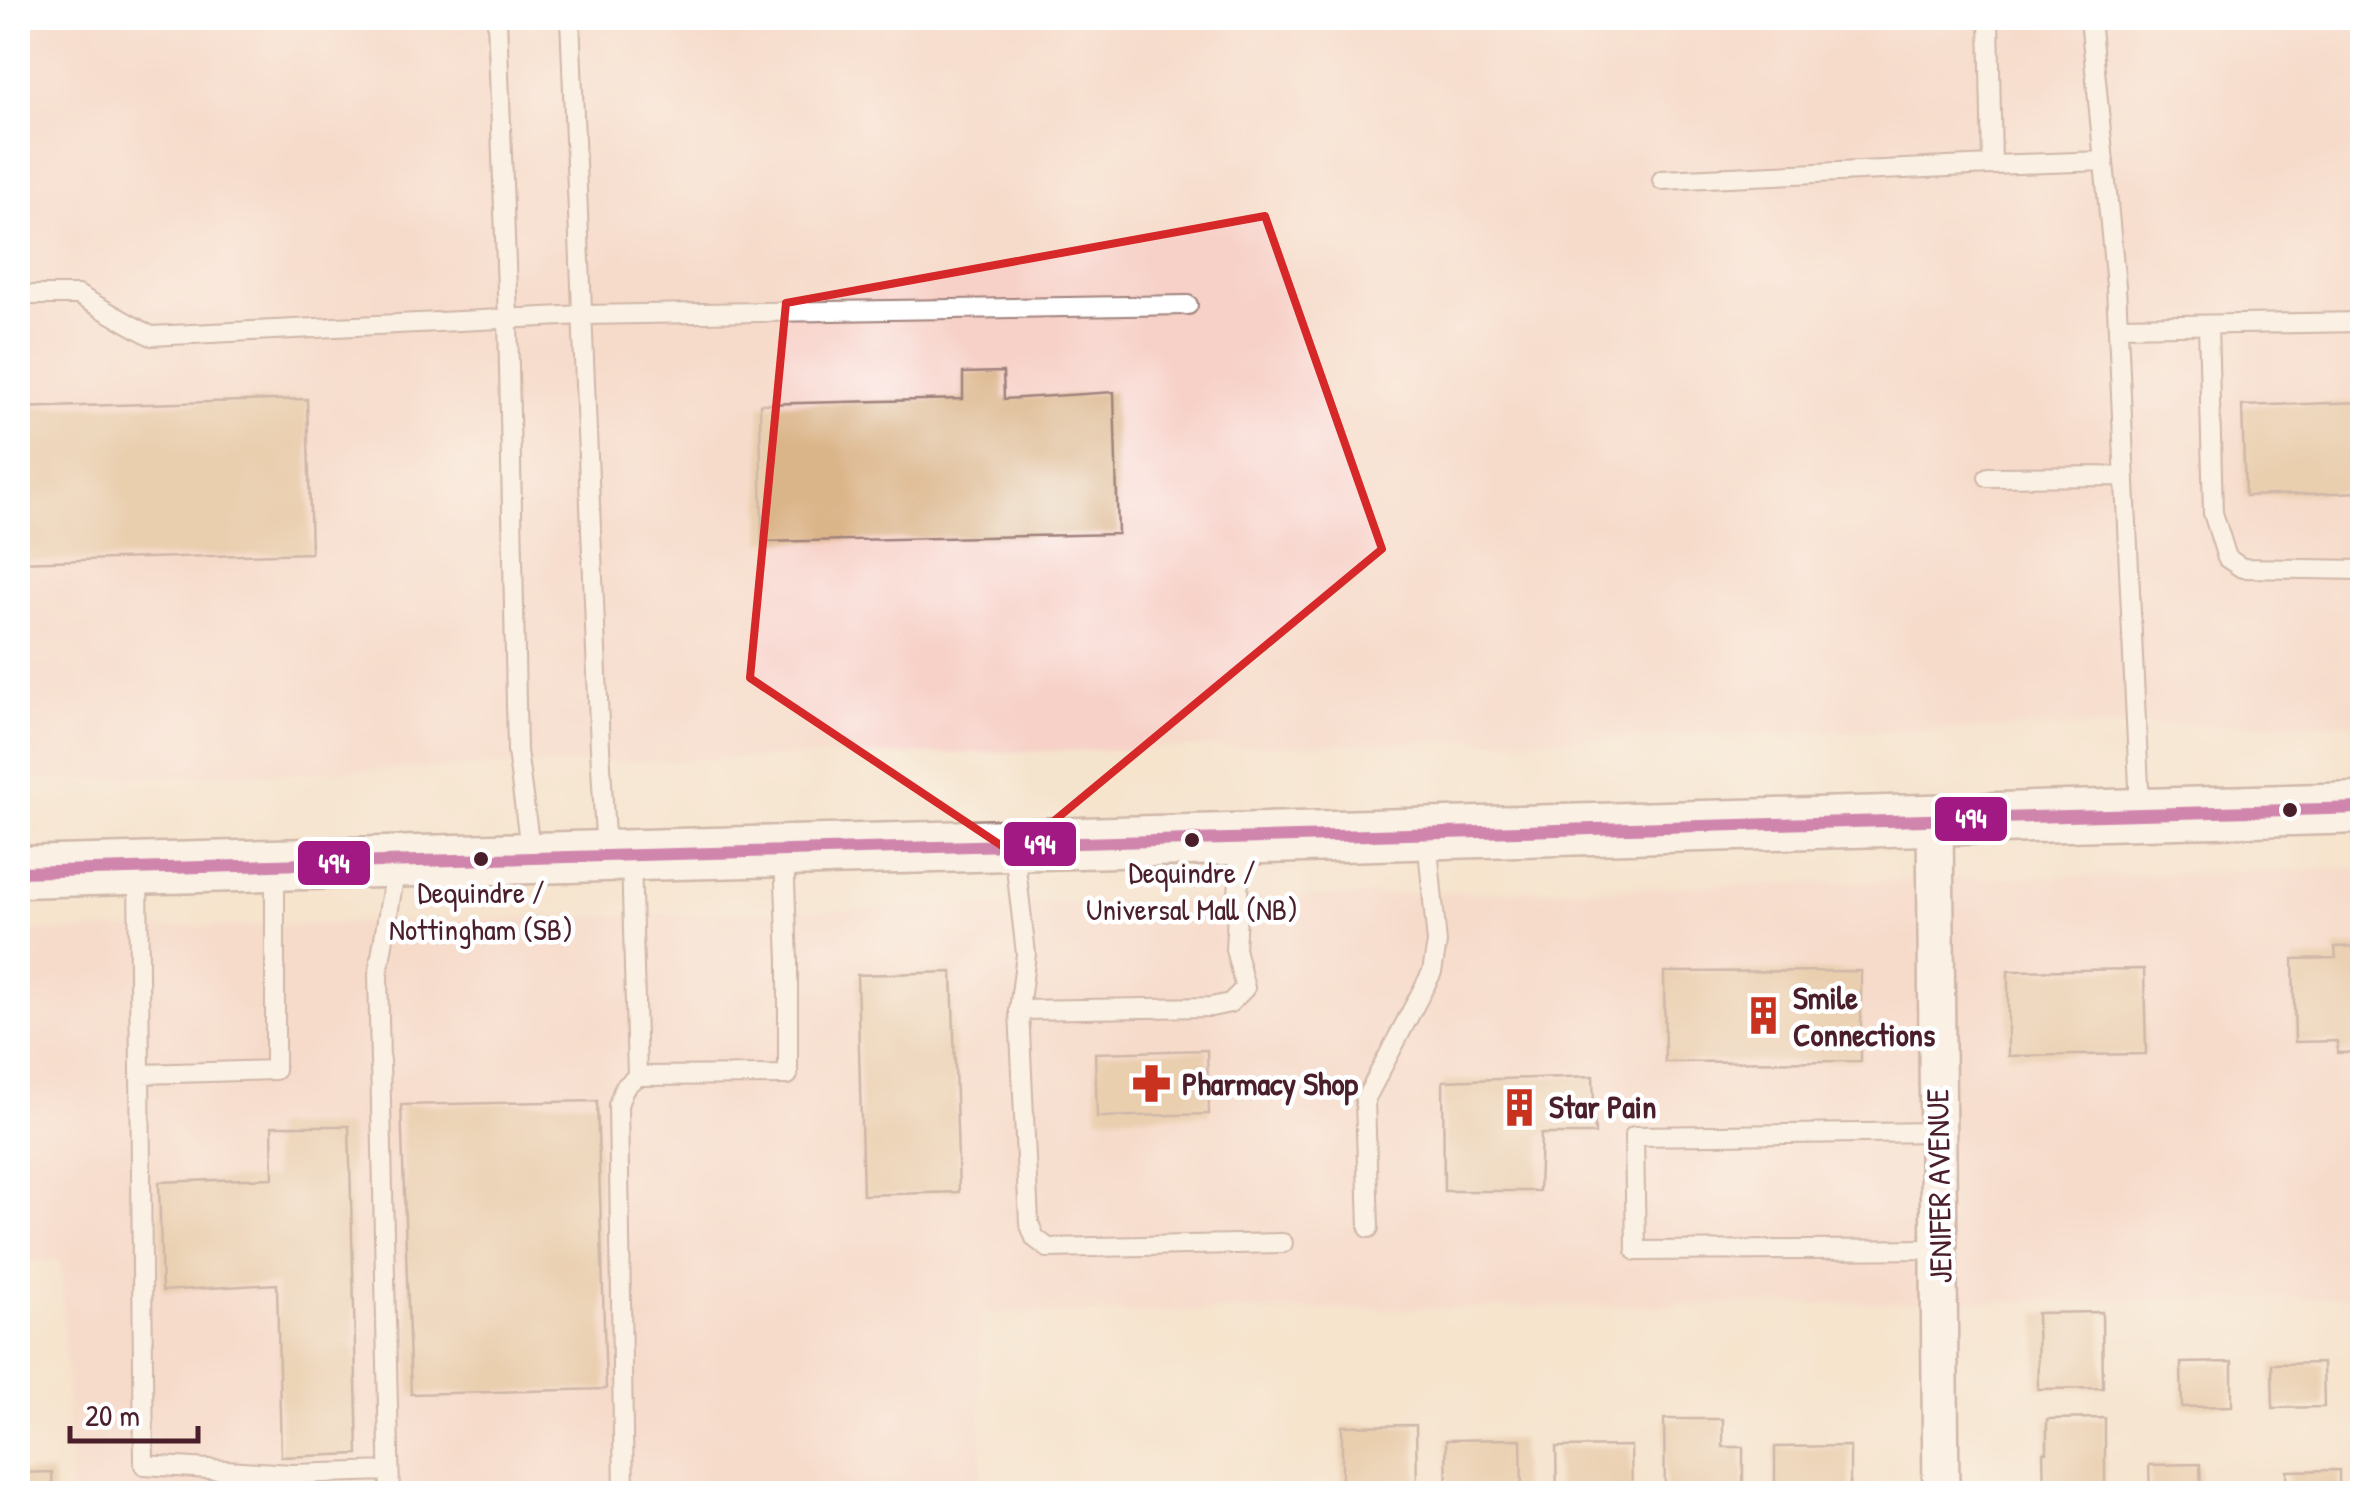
<svg xmlns="http://www.w3.org/2000/svg" width="2380" height="1511" font-family="'Patrick Hand',sans-serif">
  <style>
    .built { fill: #f7d1c8 }
    .building { fill: #dbb58a }
    .lines { fill: none; stroke-linecap: round; stroke-linejoin: round }
    .service-casing { stroke: #a0827c; stroke-width: 22 }
    .minor-casing { stroke: #a0827c; stroke-width: 40 }
    .secondary-casing { stroke: #a0827c; stroke-width: 55 }
    .service { stroke: #fff; stroke-width: 18 }
    .minor { stroke: #fff; stroke-width: 35 }
    .secondary { stroke: #fff; stroke-width: 50 }
    .bus-1-casing { stroke: #fff; stroke-width: 20 }
    .bus-1 { stroke: #a31984; stroke-width: 12 }
    .marked { fill: none; stroke: #d62828; stroke-width: 8; stroke-linejoin: round }
    .bus-dot { fill: #4a1f2b; stroke: #fff; stroke-width: 4 }
    .labels { text-anchor: middle; stroke-width: 9; stroke-linejoin: round; paint-order: stroke }
    .bus-label { font-size: 30px; fill: #4a1f2b; stroke: #fff }
    .poi-label { font-size: 32px; font-weight: bold; fill: #4a1f2b; stroke: #fff; text-anchor: start }
    .street-label { font-size: 32px; fill: #4a1f2b; stroke: #fff }
    .line-badge { stroke: #fff; stroke-width: 4 }
    .badge-label { font-size: 28px; text-anchor: middle; font-weight: bold; fill: #fff }
  </style>
  <rect width="100%" height="100%" fill="#fff"/>
  <filter id="ink" filterUnits="userSpaceOnUse"><feTurbulence type="fractalNoise" baseFrequency=".01" numOctaves="2"/><feDisplacementMap in="SourceGraphic" scale="20" xChannelSelector="R" yChannelSelector="G"/><feConvolveMatrix kernelMatrix="1 2 1 2 8 2 1 2 1" color-interpolation-filters="sRGB"/></filter>
  <filter id="wash" filterUnits="userSpaceOnUse"><feTurbulence type="fractalNoise" baseFrequency=".0048" numOctaves="4" result="noise"/><feDisplacementMap in="SourceGraphic" scale="40" xChannelSelector="R" yChannelSelector="G"/><feGaussianBlur stdDeviation="2.25" result="paint"/><feColorMatrix in="noise" values="0 0 0 0 0 0 0 0 0 0 0 0 0 0 0 0 0 1.4 0 .05"/><feComposite in="paint" operator="in"/></filter>
  <g filter="url(#wash)">
    <rect width="100%" height="100%" fill="#f5e4cd"/>
    <!-- built -->
    <path class="built" d="M18,18H2362V723L2023,728L759,758L18,781Z
      M2362,868V1297L980,1314L981,1493H71L61,1260H18V932Z"/>
    <g id="blocks">
      <!-- building -->
      <path class="building" d="M1003,372L1004,399L1114,392L1118,534L762,542L760,404L963,399V373Z
        M307,399L311,553L18,562V408Z
        M2362,402V492L2245,496L2242,406Z
        M2362,946V1052L2337,1053V1041L2295,1042L2293,959L2336,958L2335,947Z
        M2144,969L2146,1054L2008,1056V971Z
        M1861,971V1061L1665,1062L1664,972Z
        M952,972L959,1192L863,1195L857,975Z
        M1207,1050L1209,1114L1097,1117L1095,1053Z
        M1593,1076L1595,1134H1541L1539,1191H1444L1443,1081Z
        M597,1101L606,1389L411,1394L401,1105Z
        M272,1126H349L358,1454L281,1457L277,1284L162,1291L159,1182L273,1178Z
        M2102,1312L2103,1388L2038,1389L2037,1313Z
        M2232,1362V1406L2182,1407L2181,1363Z
        M2323,1363L2324,1407L2273,1408L2272,1364Z
        M2105,1418V1490L2044,1491L2043,1452H2047V1419Z
        M1664,1419H1723V1447H1743V1494H1665Z
        M1416,1425L1417,1490H1342V1426Z
        M1521,1439L1522,1494H1447L1446,1440Z
        M1631,1446L1632,1494H1557L1556,1447Z
        M1850,1446V1494H1775V1447Z
        M2200,1464L2201,1494H2150L2149,1465Z
        M2339,1470V1494H2288L2287,1471Z
        M52,1472L53,1494H18V1473Z"/>
    </g>
  </g>
  <g filter="url(#ink)">
    <use href="#blocks" fill-opacity="0" stroke="#a0827c" stroke-width="2.5"/>
    <g class="lines">
      <defs>
        <path id="service" d="M497,18L508,319L517,751L531,856
          M570,18L600,748L606,855
          M1989,18L1992,165L2104,161
          M2090,18L2116,286L2140,809
          M1662,180L1992,165
          M18,295H78L151,336L583,315L1188,305
          M2208,325L2213,513L2227,558L2242,568L2362,570
          M2118,326L2362,322
          M1988,477L2125,476
          M1014,850L1026,954L1019,1010L1029,1223L1035,1238L1048,1248L1283,1243
          M631,857L637,1076L788,1075V962L784,856
          M138,874L144,1465L292,1474L389,1471
          M1019,1010L1211,1007L1230,1003L1245,988L1235,949L1241,843
          M141,1074L275,1070V870
          M1938,1132L1634,1136L1636,1251L1940,1249
          M1369,1228L1365,1100L1432,972L1437,943L1427,838
          M390,1494L378,974L396,866
          M624,1494L618,1105L624,1088L637,1076"/>
        <path id="minor" d="M1935,819L1941,1494"/>
        <path id="secondary" d="M18,872L2362,808"/>
      </defs>
      <!-- service casing -->
      <use href="#service" class="service-casing"/>
      <!-- minor casing -->
      <use href="#minor" class="minor-casing"/>
      <!-- secondary casing -->
      <use href="#secondary" class="secondary-casing"/>
      <!-- service -->
      <use href="#service" class="service"/>
      <!-- minor -->
      <use href="#minor" class="minor"/>
      <!-- secondary -->
      <use href="#secondary" class="secondary"/>
      <defs>
        <path id="bus-1" d="M18,872L2362,808"/>
      </defs>
      <!-- bus-1 casing -->
      <use href="#bus-1" class="bus-1-casing"/>
      <!-- bus-1 -->
      <use href="#bus-1" class="bus-1"/>
    </g>
  </g>
  <!-- marked area -->
  <path d="M0 0H2380V1511H0ZM1265,216L1382,549L1014,854L750,678L786,303Z" fill="#f5e4cd" fill-opacity=".55" fill-rule="evenodd"/>
  <path class="marked" d="M1265,216L1382,549L1014,854L750,678L786,303Z"/>
  <!-- icons -->
  <defs>
    <symbol id="building-bare" viewBox="-9 -9 18 18"><path d="M-4-6H4V6H1V3H-1V6H-4ZM-2.5-4.3h1.7v1.8h-1.7ZM.8-4.3h1.7v1.8H.8ZM-2.5-1h1.7V.8h-1.7ZM.8-1h1.7V.8H.8Z" fill="#c8321e" stroke="#fff" stroke-width="2.5" paint-order="stroke"/></symbol>
    <symbol id="pharmacy-bare" viewBox="-9 -9 18 18"><path d="M-2-6h4v4h4v4h-4v4h-4v-4h-4v-4h4Z" fill="#c8321e" stroke="#fff" stroke-width="2.5" paint-order="stroke"/></symbol>
  </defs>
  <g fill-rule="evenodd">
    <use href="#building-bare" x="1736" y="988" width="55" height="55"/>
    <use href="#pharmacy-bare" x="1124" y="1056" width="55" height="55"/>
    <use href="#building-bare" x="1492" y="1080" width="55" height="55"/>
  </g>
  <!-- markers -->
  <g class="bus-dot">
    <circle cx="2290" cy="810" r="9"/>
    <circle cx="1192" cy="840" r="9"/>
    <circle cx="481" cy="859" r="9"/>
  </g>
  <g class="labels">
    <!-- bus labels -->
    <g class="bus-label">
      <text x="1192" y="883">Dequindre /<tspan x="1192" dy="37">Universal Mall (NB)</tspan></text>
      <text x="481" y="903">Dequindre /<tspan x="481" dy="37">Nottingham (SB)</tspan></text>
    </g>
    <!-- poi labels -->
    <g class="poi-label">
      <text x="1793" y="1009">Smile<tspan x="1793" dy="37">Connections</tspan></text>
      <text x="1182" y="1095">Pharmacy Shop</text>
      <text x="1549" y="1118">Star Pain</text>
    </g>
    <!-- street labels -->
    <g class="street-label">
      <text transform="translate(1939 1186) rotate(-91)" y="11">JENIFER AVENUE</text>
    </g>
  </g>
  <g class="line-badge">
    <rect x="1933" y="795" width="76" height="48" rx="10" fill="#a31984"/>
    <rect x="1002" y="820" width="76" height="48" rx="10" fill="#a31984"/>
    <rect x="296" y="839" width="76" height="48" rx="10" fill="#a31984"/>
  </g>
  <g class="badge-label">
    <text x="1971" y="828">494</text>
    <text x="1040" y="854">494</text>
    <text x="334" y="873">494</text>
  </g>
  <!-- margin -->
  <rect width="2380" height="1511" fill="none" stroke="#fff" stroke-width="60"/>
  <!-- scale -->
  <path d="M70 1426v15h128v-15" fill="none" stroke="#4a1f2b" stroke-width="5"/>
  <text x="85" y="1426" font-size="30" fill="#4a1f2b" stroke="#ffffff" stroke-width="8" paint-order="stroke">20 m</text>
</svg>
